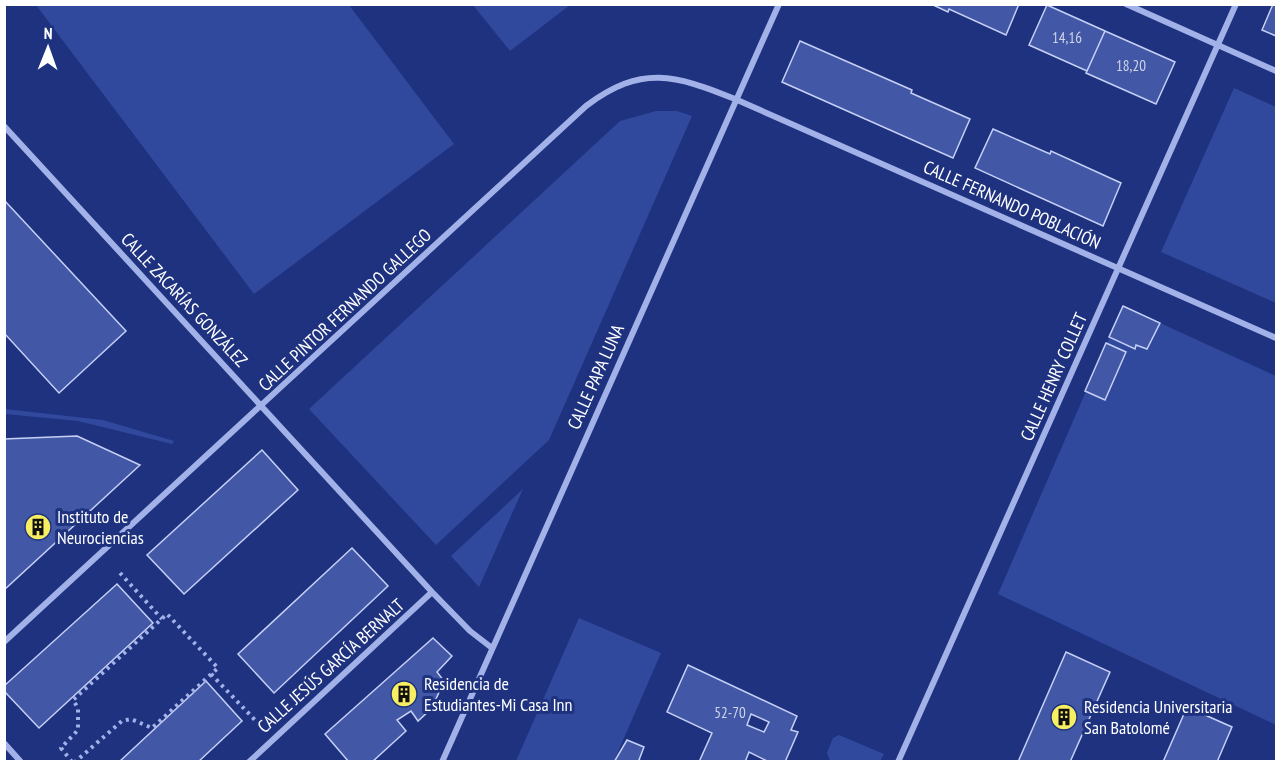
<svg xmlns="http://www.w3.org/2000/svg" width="1281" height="766" font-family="'PT Sans Narrow',sans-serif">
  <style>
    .green { fill: #31499d }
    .building { fill: #4258a6; stroke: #c6d0f6; stroke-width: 1.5; fill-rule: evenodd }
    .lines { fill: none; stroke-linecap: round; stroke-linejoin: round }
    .path { stroke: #a2b1e8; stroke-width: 4; stroke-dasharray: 3 4.5; stroke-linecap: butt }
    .street { stroke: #a2b1e8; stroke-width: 6 }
    .labels { text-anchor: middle; stroke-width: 6; stroke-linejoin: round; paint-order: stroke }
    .number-label { font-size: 15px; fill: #d0d5e9 }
    .street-label { font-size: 18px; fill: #fff; stroke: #1e327f }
    .poi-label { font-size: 18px; fill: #fff; stroke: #1e327f; text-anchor: start }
  </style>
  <rect width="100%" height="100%" fill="#1e327f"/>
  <!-- green -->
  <path class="green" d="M36,5H349L454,144L254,294Z
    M473,5H570L510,51Z
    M1234,88L1276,107V303L1161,252Z
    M656,111H677L692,116L549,440L436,545L309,409L620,121Z
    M1123,306L1276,376V725L998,594Z
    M5,409L103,420L174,441L172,444L78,421L5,414Z
    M523,489L479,587L451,556Z
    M579,618L661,653L614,761H516Z
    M839,735L884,754L880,761H830L827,753L833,738Z"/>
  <!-- building -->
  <path class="building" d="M931,4H1019L1006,35L949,9L948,12Z
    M1273,4H1276V36L1262,30Z
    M1047,5L1105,31L1087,71L1029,45Z
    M1105,31L1175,62L1156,104L1086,73Z
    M800,41L912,90L911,93L970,119L953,158L782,82Z
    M993,129L1050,154L1051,151L1121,183L1103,226L975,168Z
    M4,200L126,331L59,393L4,333Z
    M1123,306L1160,323L1147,349L1136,345L1135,349L1109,337Z
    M1106,343L1126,352L1105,400L1085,391Z
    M77,436L140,465L4,590V439Z
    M262,450L298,490L184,594L147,555Z
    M352,548L388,586L274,693L238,654Z
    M117,584L153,623L39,728L4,691V686Z
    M433,638L452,656L437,672L444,681L432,708L418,721L411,711L397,720L406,731L372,762H349L325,734Z
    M1066,652L1110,672L1070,762H1018Z
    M688,665L797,716L791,730L798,732L785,762H769L749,752L745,762H699L712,733L667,712ZM751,714L769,722L764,732L747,725Z
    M206,681L242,721L198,762H119Z
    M1187,707L1232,727L1217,762H1163Z
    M627,740L644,747L639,760L643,762H614Z"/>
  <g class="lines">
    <!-- path -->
    <path class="path" d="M120,573L162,619
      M211,674L255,720
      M72,762L61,748L78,730V708L73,700L167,614L218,668L152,728L131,719L122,721L75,762"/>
    <!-- street -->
    <path class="street" d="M1126,4L1276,71
      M4,126L432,592L470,631L492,648
      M4,642L586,106C642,64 675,75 735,99L1276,338
      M4,743L21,762
      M249,762L432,592
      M442,762L779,4
      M898,762L1236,4"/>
  </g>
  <!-- icons -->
  <defs>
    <symbol id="building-disc" viewBox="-11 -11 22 22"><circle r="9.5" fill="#f7ee61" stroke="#1e327f"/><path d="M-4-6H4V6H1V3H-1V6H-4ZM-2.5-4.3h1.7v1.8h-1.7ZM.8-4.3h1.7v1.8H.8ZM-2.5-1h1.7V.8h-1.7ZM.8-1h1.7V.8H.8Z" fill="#111"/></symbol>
  </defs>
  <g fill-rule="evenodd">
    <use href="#building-disc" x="23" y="512" width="30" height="30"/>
    <use href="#building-disc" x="389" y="679" width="30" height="30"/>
    <use href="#building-disc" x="1049" y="702" width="30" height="30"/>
  </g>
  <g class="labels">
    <!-- number labels -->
    <g class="number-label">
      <text x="1067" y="43">14,16</text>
      <text x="1131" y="71">18,20</text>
      <text x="730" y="718">52-70</text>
    </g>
    <!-- street labels -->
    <g class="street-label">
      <text transform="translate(1012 205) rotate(24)" y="6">CALLE FERNANDO POBLACIÓN</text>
      <text transform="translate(184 300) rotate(47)" y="6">CALLE ZACARÍAS GONZÁLEZ</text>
      <text transform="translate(345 310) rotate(-43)" y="6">CALLE PINTOR FERNANDO GALLEGO</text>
      <text transform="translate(596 377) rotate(-66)" y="6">CALLE PAPA LUNA</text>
      <text transform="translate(1054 377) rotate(-66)" y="6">CALLE HENRY COLLET</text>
      <text transform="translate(331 666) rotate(-42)" y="6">CALLE JESÚS GARCÍA BERNALT</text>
    </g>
    <!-- poi labels -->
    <g class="poi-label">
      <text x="57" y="523">Instituto de<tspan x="57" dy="21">Neurociencias</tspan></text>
      <text x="424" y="690">Residencia de<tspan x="424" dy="21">Estudiantes-Mi Casa Inn</tspan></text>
      <text x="1084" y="713">Residencia Universitaria<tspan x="1084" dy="21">San Batolomé</tspan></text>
    </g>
  </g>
  <!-- border -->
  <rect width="1281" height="766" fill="none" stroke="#ffffff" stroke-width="12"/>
  <!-- north arrow -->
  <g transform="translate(48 48) rotate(1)" stroke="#1e327f" stroke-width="4.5" paint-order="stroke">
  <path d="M0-4.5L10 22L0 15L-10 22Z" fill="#ffffff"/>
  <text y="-9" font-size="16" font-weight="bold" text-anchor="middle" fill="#ffffff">N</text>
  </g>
</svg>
